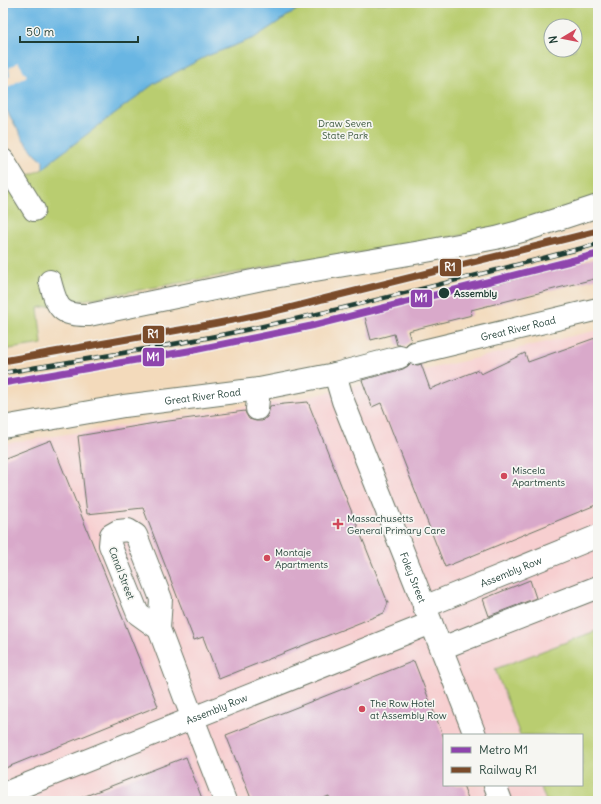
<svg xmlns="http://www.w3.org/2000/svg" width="601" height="804" font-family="Delius,sans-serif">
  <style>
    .built { fill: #f7cfd0; fill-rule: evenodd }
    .green { fill: #b9cd70; stroke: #6c8552; fill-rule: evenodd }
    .water { fill: #69b6e3; stroke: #447a8c }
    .pier { fill: #f3dabb }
    .building { fill: #d9a9ca }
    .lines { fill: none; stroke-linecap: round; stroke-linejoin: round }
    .minor-casing { stroke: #697463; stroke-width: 24 }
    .minor { stroke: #fff; stroke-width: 22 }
    .rail-casing { stroke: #1f3d34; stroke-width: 4.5 }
    .rail { stroke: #f6f6f2; stroke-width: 3; stroke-dasharray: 9; stroke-linecap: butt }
    .rail-1-casing { stroke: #f6f6f2; stroke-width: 10 }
    .rail-1 { stroke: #7a4b2a; stroke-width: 7 }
    .metro-1-casing { stroke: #f6f6f2; stroke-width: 10 }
    .metro-1 { stroke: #8e44ad; stroke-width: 7 }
    .stop-dot { fill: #1f3d34; stroke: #f6f6f2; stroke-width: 1.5 }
    .poi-dot { fill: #d1495b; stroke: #f6f6f2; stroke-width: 1.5 }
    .labels { text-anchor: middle; stroke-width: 3.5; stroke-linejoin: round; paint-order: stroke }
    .park-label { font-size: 10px; fill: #3e5a40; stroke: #f6f6f2 }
    .stop-label { font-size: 10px; font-weight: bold; fill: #1f3d34; stroke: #f6f6f2; text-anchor: start }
    .street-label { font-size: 10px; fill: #1f3d34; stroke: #f6f6f2 }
    .poi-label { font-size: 10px; fill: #1f3d34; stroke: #f6f6f2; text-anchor: start }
    .line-badge { stroke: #f6f6f2; stroke-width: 1.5 }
    .badge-label { font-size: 11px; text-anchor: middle; font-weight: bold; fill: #fff }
  </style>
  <rect width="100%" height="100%" fill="#f6f6f2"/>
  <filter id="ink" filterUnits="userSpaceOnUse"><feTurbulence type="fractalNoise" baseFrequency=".025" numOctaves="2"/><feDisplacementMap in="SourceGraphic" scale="8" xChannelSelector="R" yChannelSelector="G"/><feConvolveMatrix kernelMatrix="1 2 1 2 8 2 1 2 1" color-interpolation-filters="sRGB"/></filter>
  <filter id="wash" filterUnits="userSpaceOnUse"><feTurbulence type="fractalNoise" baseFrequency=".012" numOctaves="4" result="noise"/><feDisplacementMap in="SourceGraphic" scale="16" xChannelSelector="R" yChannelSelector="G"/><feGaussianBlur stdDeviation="0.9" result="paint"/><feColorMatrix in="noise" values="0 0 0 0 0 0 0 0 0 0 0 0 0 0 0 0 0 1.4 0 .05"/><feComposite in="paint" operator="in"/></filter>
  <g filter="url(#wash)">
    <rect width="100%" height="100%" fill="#f3dabb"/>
    <!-- built -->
    <path class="built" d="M598,330V801H3V444L317,395ZM444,735H582V785H444Z"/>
    <!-- green -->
    <path class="green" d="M307,3H598V198L527,224L297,264L296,258L258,269L38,308L42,344L3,350V187L43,169L54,159L155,83L207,56L254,38ZM551,26H575V50H551Z
      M598,630V801H546L540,785H582V735H520L495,669Z"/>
    <!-- water -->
    <path class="water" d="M3,3H307L254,38L207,56L155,83L54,159L43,169V161L36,155L23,139L3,104Z"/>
    <!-- pier -->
    <path class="pier" d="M18,62L27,76L5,89L3,88V77H10L9,68Z"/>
    <g id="blocks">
      <!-- building -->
      <path class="building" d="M598,258V278L471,310L472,315L408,331L411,341L407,344L405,346L403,345H397L394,334L371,340L364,313L465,288L466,292Z
        M598,337V504L445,567L381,403L372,407L362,380L403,369L408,366L410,364L418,365L421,364L430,389L478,370L481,374L525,353L528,362Z
        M308,402L388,603L384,613L219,679L203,637L194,640L143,508L87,514L78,436L161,422L245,411L246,414L249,419L256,421H262L267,417L269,411L270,406L284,404Z
        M51,440L158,706L3,769V459Z
        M530,580L536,598L489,616L483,599Z
        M414,661L444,738V785H463L469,801H330L329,796L316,801H252L226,735Z
        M186,757L203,801H76L75,800Z"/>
    </g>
  </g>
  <g filter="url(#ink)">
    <use href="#blocks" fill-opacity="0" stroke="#697463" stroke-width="1"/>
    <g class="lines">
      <defs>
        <g id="minor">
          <path d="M3,160L34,210"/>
          <path d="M50,281C57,308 60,316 89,315L262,279L421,252L496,238L522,231L598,206"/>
          <path id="s1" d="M415,353L598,309"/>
          <path id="s2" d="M335,374L343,401C387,512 432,623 475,735"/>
          <path d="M257,409L259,389"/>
          <path id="s3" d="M3,427L124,406L259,389L335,374L400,357"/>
          <path id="s4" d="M424,607L598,536"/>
          <path d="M159,629L138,614L110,545L111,535L118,531L128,530L136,535L161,599L159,629L185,698L225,801"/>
          <path d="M442,648L598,587"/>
          <path d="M495,785L501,801"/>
          <path id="s5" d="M3,794L431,623"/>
        </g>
      </defs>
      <!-- minor casing -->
      <use href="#minor" class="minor-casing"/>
      <!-- minor -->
      <use href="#minor" class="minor"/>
      <defs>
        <path id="rail" d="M3,373C91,358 180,345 268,325C379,301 488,272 598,244"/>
      </defs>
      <!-- rail casing -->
      <use href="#rail" class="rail-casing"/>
      <!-- rail -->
      <use href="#rail" class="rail"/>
      <defs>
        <path id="rail-1" d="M3,361C56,352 109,342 162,333C216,324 270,314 323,299L598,231"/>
      </defs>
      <!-- rail-1 casing -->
      <use href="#rail-1" class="rail-1-casing"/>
      <!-- rail-1 -->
      <use href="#rail-1" class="rail-1"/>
      <defs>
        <path id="metro-1" d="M3,383L194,350L311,326L598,254"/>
      </defs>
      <!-- metro-1 casing -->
      <use href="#metro-1" class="metro-1-casing"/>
      <!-- metro-1 -->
      <use href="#metro-1" class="metro-1"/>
    </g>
  </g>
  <!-- markers -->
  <circle class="stop-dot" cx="444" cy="293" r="6"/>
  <g class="poi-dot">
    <circle cx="504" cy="476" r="4"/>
    <path d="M336 518h4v4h4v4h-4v4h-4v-4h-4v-4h4z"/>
    <circle cx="267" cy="558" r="4"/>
    <circle cx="362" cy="709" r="4"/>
  </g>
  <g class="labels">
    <!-- park labels -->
    <g class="park-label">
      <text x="345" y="127">Draw Seven<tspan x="345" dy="12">State Park</tspan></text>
    </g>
    <!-- stop labels -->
    <g class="stop-label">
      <text x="454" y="297">Assembly</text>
    </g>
    <!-- street labels -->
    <g class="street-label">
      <text dy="4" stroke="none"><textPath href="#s1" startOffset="106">Great River Road</textPath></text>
      <text dy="4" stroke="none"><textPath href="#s3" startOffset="202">Great River Road</textPath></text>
      <text dy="4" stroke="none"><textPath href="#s4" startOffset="94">Assembly Row</textPath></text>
      <text transform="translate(122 573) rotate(69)" y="4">Canal Street</text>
      <text dy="4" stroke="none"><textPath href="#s2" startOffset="218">Foley Street</textPath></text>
      <text dy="4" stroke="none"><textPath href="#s5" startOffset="230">Assembly Row</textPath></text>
    </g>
    <!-- poi labels -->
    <g class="poi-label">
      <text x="512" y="474">Miscela<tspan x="512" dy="12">Apartments</tspan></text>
      <text x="347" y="522">Massachusetts<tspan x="347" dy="12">General Primary Care</tspan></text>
      <text x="275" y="556">Montaje<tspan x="275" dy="12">Apartments</tspan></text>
      <text x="370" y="707">The Row Hotel<tspan x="370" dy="12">at Assembly Row</tspan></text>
    </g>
  </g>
  <g class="line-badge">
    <rect x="439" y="258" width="23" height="19" rx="4" fill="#7a4b2a"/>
    <rect x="410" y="289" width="23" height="19" rx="4" fill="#8e44ad"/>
    <rect x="142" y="325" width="23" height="19" rx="4" fill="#7a4b2a"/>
    <rect x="142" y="347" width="23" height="20" rx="4" fill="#8e44ad"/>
  </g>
  <g class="badge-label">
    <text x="450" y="271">R1</text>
    <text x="421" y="302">M1</text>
    <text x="153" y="338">R1</text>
    <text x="153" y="361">M1</text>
  </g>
  <!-- margin -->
  <rect width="601" height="804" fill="none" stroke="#f6f6f2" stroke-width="16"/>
  <!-- legend -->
  <rect x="443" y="734" width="140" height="52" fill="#f6f6f2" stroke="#a0aca6"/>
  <rect x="451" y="747" width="20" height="6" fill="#8e44ad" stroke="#a0aca6"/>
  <text x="479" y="754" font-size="12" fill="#1f3d34">Metro M1</text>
  <rect x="451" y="767" width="20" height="6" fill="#7a4b2a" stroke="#a0aca6"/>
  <text x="479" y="774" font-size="12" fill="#1f3d34">Railway R1</text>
  <!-- north arrow -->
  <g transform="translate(563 38) rotate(260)"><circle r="19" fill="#f6f6f2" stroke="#a0aca6"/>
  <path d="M0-3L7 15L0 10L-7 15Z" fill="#d1495b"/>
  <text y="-6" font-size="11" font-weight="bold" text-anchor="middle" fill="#1f3d34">N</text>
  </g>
  <!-- scale -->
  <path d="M20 36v6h118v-6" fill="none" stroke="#1f3d34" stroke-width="2"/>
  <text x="26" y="36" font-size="12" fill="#1f3d34" stroke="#f6f6f2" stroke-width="3" paint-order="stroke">50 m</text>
</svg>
